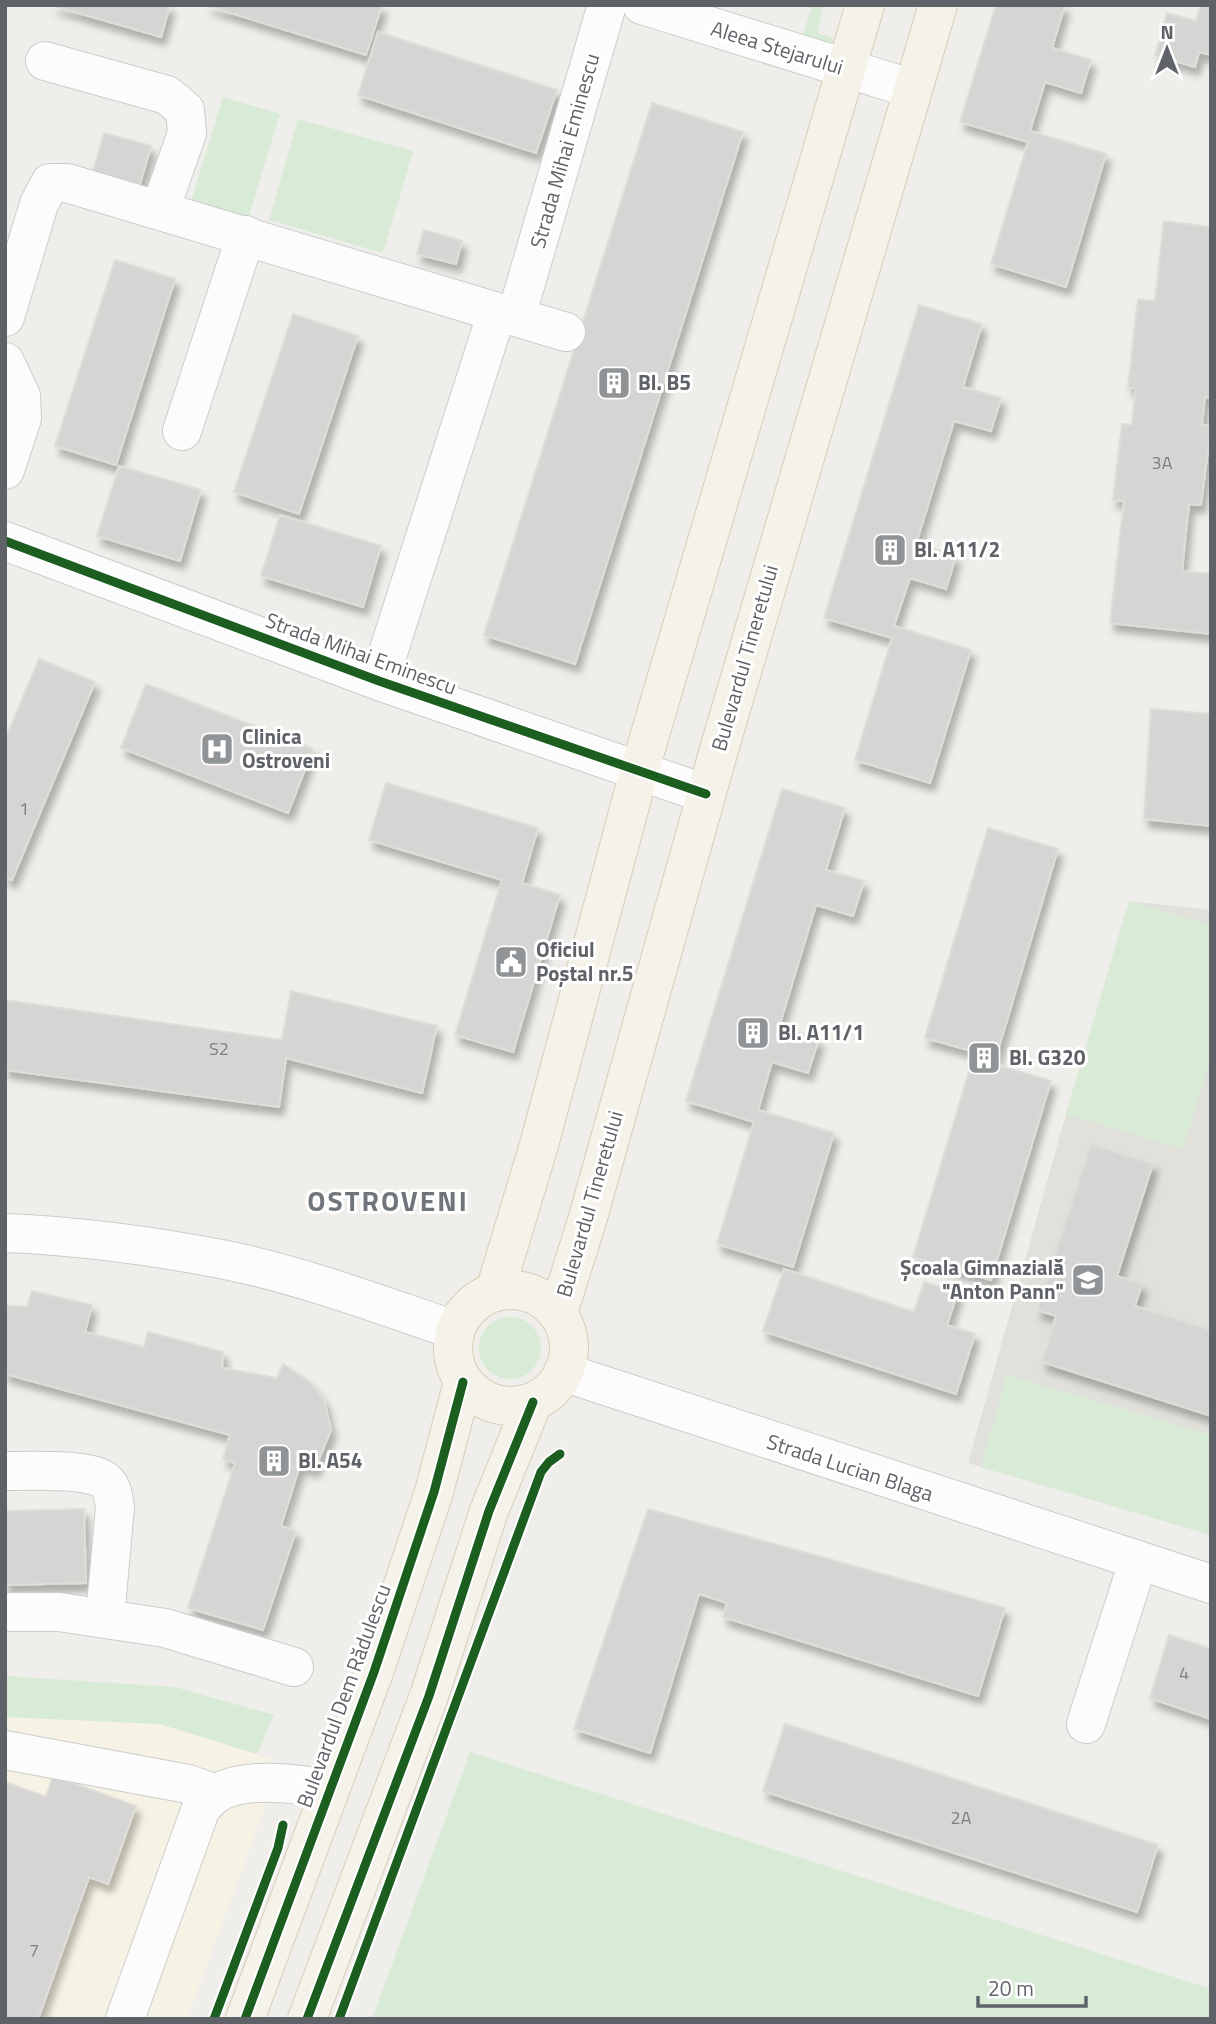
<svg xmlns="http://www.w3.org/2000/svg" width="1216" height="2024" font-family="'Titillium Web',sans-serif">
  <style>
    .commercial { fill: #f7f3e4 }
    .education { fill: #e2e0da }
    .green { fill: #d8ebd6 }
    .building { fill: #d6d5d3; stroke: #deddd9; stroke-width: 2; filter: url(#shadow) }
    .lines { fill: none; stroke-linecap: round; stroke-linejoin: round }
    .minor-casing { stroke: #cbcccc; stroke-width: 40 }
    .major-casing { stroke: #d7ceb8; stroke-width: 40 }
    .minor { stroke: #fdfcfc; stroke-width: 38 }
    .major { stroke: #f4f2e9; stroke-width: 38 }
    .cycleway-casing { stroke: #fff; stroke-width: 13 }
    .cycleway { stroke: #1b5e20; stroke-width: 9 }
    .labels { text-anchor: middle; stroke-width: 6; stroke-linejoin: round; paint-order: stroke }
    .number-label { font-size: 18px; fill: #7e8184 }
    .street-label { font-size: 21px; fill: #5f6368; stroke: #fff }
    .poi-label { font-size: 21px; font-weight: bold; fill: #5f6368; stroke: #fff; text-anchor: start }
    .district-label { font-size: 28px; font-weight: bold; letter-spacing: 2px; fill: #70757a; stroke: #fff }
  </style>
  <defs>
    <filter id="shadow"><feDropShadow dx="4.5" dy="8" stdDeviation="3.5" flood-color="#0004"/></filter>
  </defs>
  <rect width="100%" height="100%" fill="#efeeea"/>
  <!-- commercial -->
  <path class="commercial" d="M5,1717L160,1724L269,1758L264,1809L187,2019H5Z"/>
  <!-- education -->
  <path class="education" d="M1129,901L1211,910V1535L968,1463L1066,1114Z"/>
  <!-- green -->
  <path class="green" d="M812,5H824L817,33L838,40C826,49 816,45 801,43Z
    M223,97L280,114L248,219L191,202Z
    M298,119L413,151L383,253L269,220Z
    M1129,901L1211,925V1056L1183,1149L1066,1114Z
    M479 1348a31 31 0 1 1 62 0a31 31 0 1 1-62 0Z
    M1007,1375L1211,1435V1535L981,1467Z
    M5,1676L175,1687L274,1715L257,1754L160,1724L5,1717Z
    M470,1752L1211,1989V2019H372Z"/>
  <!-- building -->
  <path class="building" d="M51,5H170L161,37Z
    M205,5H382L366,55Z
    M996,5H1065L1052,48L1091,60L1081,93L1045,82L1030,131L1106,154L1066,287L991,264L1028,142L960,122Z
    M1201,5L1211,6V55L1199,52L1195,67L1155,55L1167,13L1196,21Z
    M378,32L557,90L536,153L358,95Z
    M652,103L743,132L575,664L484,635Z
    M104,133L151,146L138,191L91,178Z
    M1164,221L1211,227V398L1205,397L1202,425L1211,426L1201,505L1189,504L1182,571L1211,574V634L1110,623L1124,501L1113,500L1122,424L1132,425L1136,388L1128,387L1138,299L1155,301Z
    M424,230L462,241L456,264L417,254Z
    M115,260L175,279L116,465L55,446Z
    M919,305L982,324L963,387L1001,398L991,431L954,421L916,544L956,556L946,589L910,578L894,626L971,650L930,783L855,760L892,638L824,618Z
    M293,314L358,336L299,514L234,492Z
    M119,466L201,490L180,561L97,536Z
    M280,515L381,546L363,607L261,576Z
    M39,659L95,682L12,880L5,877V740Z
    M146,684L313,749L288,813L121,748Z
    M1151,709L1211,714V826L1144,819Z
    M386,783L538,828L522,883L560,895L513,1052L455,1035L502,880L369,840Z
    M782,789L845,808L826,870L864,881L853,916L816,905L779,1027L819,1039L808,1073L772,1062L758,1110L834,1133L793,1267L717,1244L754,1122L686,1101Z
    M988,828L1058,849L994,1064L1051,1081L991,1280L913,1257L975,1052L925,1038Z
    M291,991L437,1026L422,1093L286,1058L279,1107L5,1070V1000L282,1040Z
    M1091,1144L1153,1164L1117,1276L1142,1284L1135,1306L1211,1330V1416L1042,1362L1056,1316L1037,1310Z
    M784,1269L914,1312L924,1282L958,1292L947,1325L975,1334L956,1394L763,1331Z
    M32,1291L92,1305L85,1332L144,1347L148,1332L223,1352L222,1368L277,1378L283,1364L309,1381L324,1400L331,1430L315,1469L300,1465L281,1526L296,1531L263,1630L188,1608L235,1463L223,1459L230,1435L5,1374V1305L27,1307Z
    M84,1509L86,1583L5,1585V1511Z
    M648,1509L1005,1608L978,1696L723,1617L727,1603L699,1594L650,1753L574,1729Z
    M1169,1635L1211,1649V1719L1150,1698Z
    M785,1724L1158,1845L1137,1912L763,1791Z
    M53,1776L136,1806L108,1884L89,1877L38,2019H5V1782L46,1797Z"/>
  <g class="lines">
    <defs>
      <path id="minor" d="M642,5L913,89
        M45,61L167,95L185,110L187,133L160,210
        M5,317L39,204L50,183H67L497,312
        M516,317L566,332
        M5,362L21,396L22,418L5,470
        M182,431L246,235
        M5,541L379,681L706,794
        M379,681L497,312L516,317L607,5
        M5,1233C79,1236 154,1246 226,1260C304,1276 380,1305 455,1330
        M563,1372L1211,1584
        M5,1471C26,1471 92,1468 105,1481C113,1487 113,1497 115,1507L105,1618
        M5,1612H59L165,1628L294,1667
        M1086,1724L1138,1562
        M5,1750L188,1784L216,1794
        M125,2019L201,1808C206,1803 211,1797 217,1793C247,1776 297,1784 330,1789"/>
      <path id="major" d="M453 1348a58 58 0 1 1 116 0a58 58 0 1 1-116 0Z
        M495,1291L539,1145L639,772L865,5
        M558,1313L587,1221L718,753L938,5
        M245,2019L374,1672L434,1492L463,1382
        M307,2019L429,1696L489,1511L533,1402"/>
    </defs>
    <!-- minor casing -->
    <use href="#minor" class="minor-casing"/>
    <!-- major casing -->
    <use href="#major" class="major-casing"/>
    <!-- minor -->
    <use href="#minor" class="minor"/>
    <!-- major -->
    <use href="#major" class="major"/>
    <defs>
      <path id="cycleway" d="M5,541L379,681L706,794
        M214,2019L278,1848L283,1825
        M245,2019L374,1672L434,1492L463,1382
        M307,2019L429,1696L489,1511L533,1402
        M339,2019L541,1472L549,1462L560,1454"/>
    </defs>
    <!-- cycleway casing -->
    <use href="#cycleway" class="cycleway-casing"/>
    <!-- cycleway -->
    <use href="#cycleway" class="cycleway"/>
  </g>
  <!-- icons -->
  <defs>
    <symbol id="building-square" viewBox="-11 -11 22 22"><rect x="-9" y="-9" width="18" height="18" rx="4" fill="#919496" stroke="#fff"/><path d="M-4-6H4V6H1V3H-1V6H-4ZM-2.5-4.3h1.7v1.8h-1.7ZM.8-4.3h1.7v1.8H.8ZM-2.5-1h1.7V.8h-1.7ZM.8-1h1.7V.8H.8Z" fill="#fff"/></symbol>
    <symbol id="hospital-square" viewBox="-11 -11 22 22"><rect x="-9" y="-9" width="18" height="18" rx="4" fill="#919496" stroke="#fff"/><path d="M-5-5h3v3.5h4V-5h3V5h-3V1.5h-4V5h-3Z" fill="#fff"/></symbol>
    <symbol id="civic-square" viewBox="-11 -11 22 22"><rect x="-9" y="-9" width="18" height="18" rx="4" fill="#919496" stroke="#fff"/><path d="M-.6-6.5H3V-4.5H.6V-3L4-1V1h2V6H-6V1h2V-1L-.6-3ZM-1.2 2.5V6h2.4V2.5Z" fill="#fff"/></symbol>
    <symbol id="school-square" viewBox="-11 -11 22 22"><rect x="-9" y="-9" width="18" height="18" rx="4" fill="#919496" stroke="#fff"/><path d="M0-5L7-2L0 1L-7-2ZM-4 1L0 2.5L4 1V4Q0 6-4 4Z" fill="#fff"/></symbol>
  </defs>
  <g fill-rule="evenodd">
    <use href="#building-square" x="595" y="364" width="38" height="38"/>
    <use href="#building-square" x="871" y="531" width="38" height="38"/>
    <use href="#hospital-square" x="198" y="730" width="38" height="38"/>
    <use href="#civic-square" x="492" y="943" width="38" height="38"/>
    <use href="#building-square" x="734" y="1014" width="38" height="38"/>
    <use href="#building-square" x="965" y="1039" width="38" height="38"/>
    <use href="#school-square" x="1069" y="1261" width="38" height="38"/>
    <use href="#building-square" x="255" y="1442" width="38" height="38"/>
  </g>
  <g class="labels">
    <!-- number labels -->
    <g class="number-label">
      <text x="1162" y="469">3A</text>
      <text x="24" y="815">1</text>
      <text x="219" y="1055">S2</text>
      <text x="1184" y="1679">4</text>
      <text x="961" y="1824">2A</text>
      <text x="34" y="1957">7</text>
    </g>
    <!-- street labels -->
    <g class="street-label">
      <text transform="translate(777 48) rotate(17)" y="7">Aleea Stejarului</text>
      <text transform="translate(565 151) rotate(-74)" y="7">Strada Mihai Eminescu</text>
      <text transform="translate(361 654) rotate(20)" y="7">Strada Mihai Eminescu</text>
      <text transform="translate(745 658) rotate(-74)" y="7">Bulevardul Tineretului</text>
      <text transform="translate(590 1204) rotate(-74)" y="7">Bulevardul Tineretului</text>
      <text transform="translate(850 1468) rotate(18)" y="7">Strada Lucian Blaga</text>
      <text transform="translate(344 1696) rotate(-70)" y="7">Bulevardul Dem Rădulescu</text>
    </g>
    <!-- poi labels -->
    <g class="poi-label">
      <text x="638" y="390">Bl. B5</text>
      <text x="914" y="557">Bl. A11/2</text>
      <text x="242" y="744">Clinica<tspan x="242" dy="24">Ostroveni</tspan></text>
      <text x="536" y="957">Oficiul<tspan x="536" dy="24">Poștal nr.5</tspan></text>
      <text x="778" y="1040">Bl. A11/1</text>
      <text x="1009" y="1065">Bl. G320</text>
      <text x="1064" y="1275" text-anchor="end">Școala Gimnazială<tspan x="1064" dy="24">"Anton Pann"</tspan></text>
      <text x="298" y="1468">Bl. A54</text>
    </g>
    <!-- district labels -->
    <g class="district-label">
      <text x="388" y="1211">OSTROVENI</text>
    </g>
  </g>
  <!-- border -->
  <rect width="1216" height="2024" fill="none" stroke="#5f6368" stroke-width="14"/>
  <!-- north arrow -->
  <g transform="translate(1167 49)" stroke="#ffffff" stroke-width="5" paint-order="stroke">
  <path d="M0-5L12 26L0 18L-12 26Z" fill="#5f6368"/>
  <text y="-10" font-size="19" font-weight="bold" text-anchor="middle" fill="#5f6368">N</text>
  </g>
  <!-- scale -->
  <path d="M978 1996v10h108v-10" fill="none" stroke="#5f6368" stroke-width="3.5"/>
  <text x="988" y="1996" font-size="21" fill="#5f6368" stroke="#ffffff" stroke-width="5" paint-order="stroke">20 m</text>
</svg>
